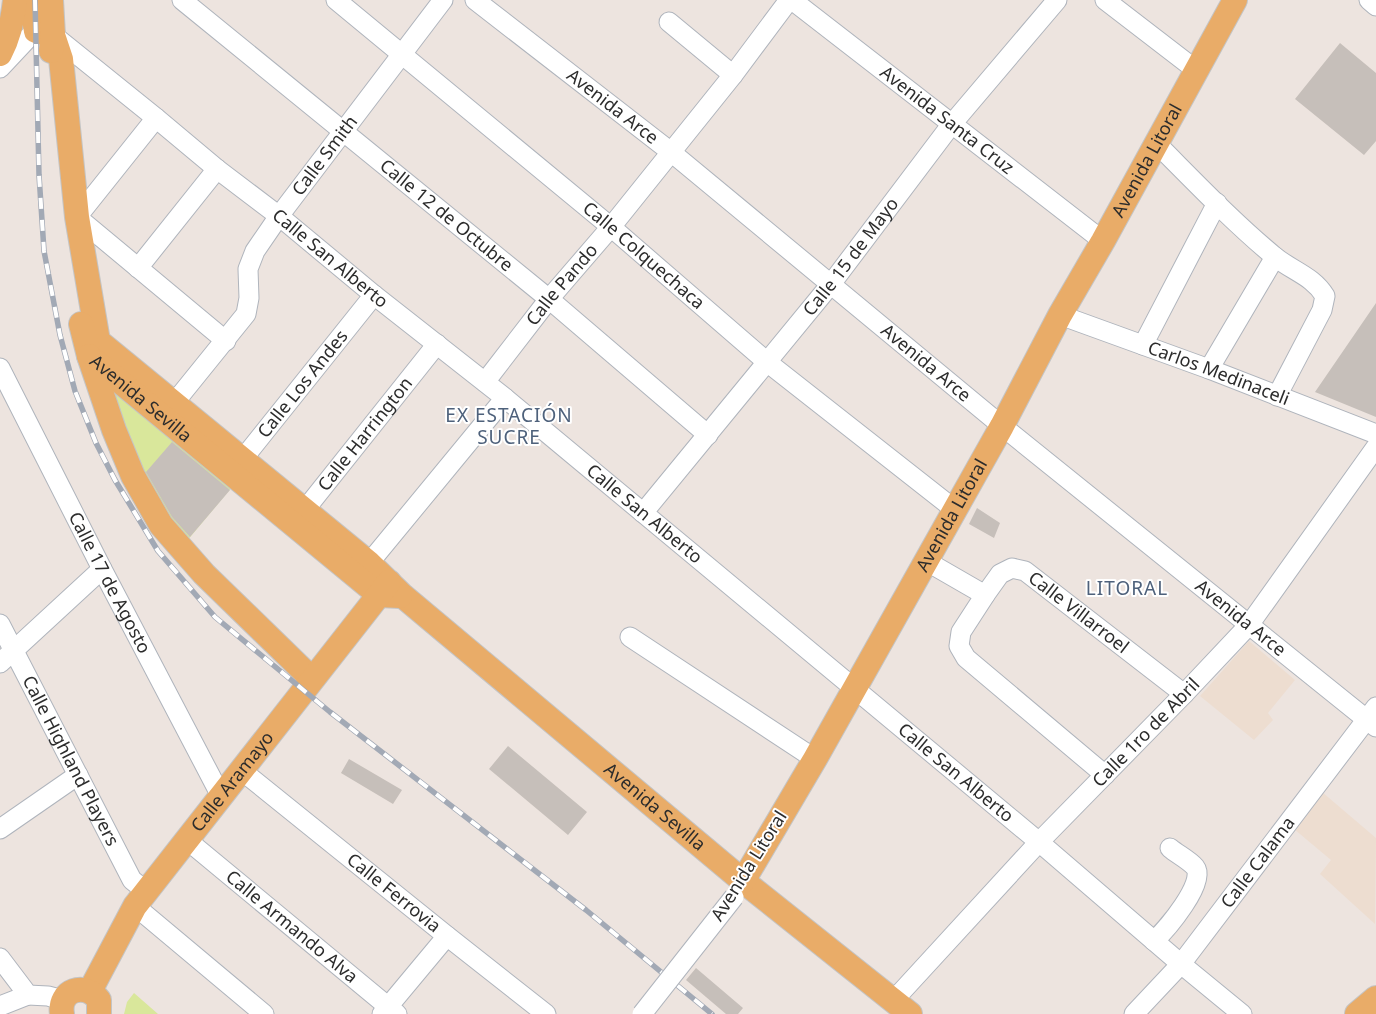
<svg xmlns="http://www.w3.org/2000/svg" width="1376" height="1014" font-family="'Noto Sans',sans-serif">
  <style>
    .education { fill: #edddd0 }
    .pitch { fill: #d9e79b }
    .building { fill: #c6bfba }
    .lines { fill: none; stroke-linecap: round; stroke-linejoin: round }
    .minor-casing { stroke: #afb4bc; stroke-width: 21 }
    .major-casing { stroke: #c4c4c4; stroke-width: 26 }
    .minor { stroke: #fff; stroke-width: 19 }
    .major { stroke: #e9ac68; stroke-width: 24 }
    .rail-casing { stroke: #a2a9b5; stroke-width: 5.5 }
    .rail { stroke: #fff; stroke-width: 4; stroke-dasharray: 11; stroke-linecap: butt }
    .minor-bridge-casing { stroke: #afb4bc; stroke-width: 21; stroke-linecap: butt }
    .minor-bridge { stroke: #fff; stroke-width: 19 }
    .labels { text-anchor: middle; stroke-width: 4; stroke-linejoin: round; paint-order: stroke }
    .street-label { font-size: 18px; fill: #2c2c2c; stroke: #fff }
    .neighbourhood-label { font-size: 19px; letter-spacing: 1px; fill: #4e617b; stroke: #fff }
  </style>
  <rect width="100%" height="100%" fill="#ede4df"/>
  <!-- education -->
  <path class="education" d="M1249,641L1295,680L1268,713L1273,720L1254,740L1200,696Z
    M1322,792L1376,838L1375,924L1320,874L1331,860L1294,829Z"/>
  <!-- pitch -->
  <path class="pitch" d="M103,379L232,487L186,542L157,506Z
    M134,993L158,1014H124L127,1002Z"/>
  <!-- building -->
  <path class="building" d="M1340,43L1376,73V141L1364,155L1295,99Z
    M1376,303V417L1315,392Z
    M172,442L230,490L190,537L172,517L146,472Z
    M977,508L1000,523L994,538L969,524Z
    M508,746L587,812L568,835L489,769Z
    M349,759L402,790L393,804L341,773Z
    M696,968L743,1008L738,1014H726L686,980Z"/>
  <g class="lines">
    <defs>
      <g id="minor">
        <path id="s1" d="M182,0L549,299L708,435"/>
        <path id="s2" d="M336,0L611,227L767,362L954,509"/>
        <path id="s3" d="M475,0L671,152L1002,426L1376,727"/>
        <path id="s4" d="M792,0L1103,241"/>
        <path d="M1105,0L1196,70"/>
        <path d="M1369,0L1376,6"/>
        <path d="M669,22L733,75"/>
        <path id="s5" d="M53,35L156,118L217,169L279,216L374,295L505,398L1039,842L1181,964L1242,1014"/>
        <path d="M0,68L45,20"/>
        <path d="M156,118L77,217L226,341"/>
        <path d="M1157,144C1195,182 1233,222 1274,256C1292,271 1313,276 1325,296L1322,310L1277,396"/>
        <path d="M138,268L217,169"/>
        <path id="s6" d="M1060,315L1209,369L1376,434"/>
        <path d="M1143,345L1217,203"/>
        <path id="s7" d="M0,368L102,569L221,796"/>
        <path d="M1209,369L1275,257"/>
        <path id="s8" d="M485,382L549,299L611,227L733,75L789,0"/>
        <path id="s9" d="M166,413L246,314L249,298L248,269L255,251L279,216L443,0"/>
        <path id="s10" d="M234,470L374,295"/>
        <path id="s11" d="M643,513L831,284L951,125L1057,0"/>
        <path id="s12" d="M296,521L437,344"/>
        <path d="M926,561L985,595"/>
        <path d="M360,574L505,398"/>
        <path id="s13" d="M0,624L132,880L147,892"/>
        <path d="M630,637L815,759"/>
        <path d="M0,663L102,569"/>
        <path id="s14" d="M241,770L447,936L546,1014"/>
        <path id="s15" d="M1105,775L966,658L959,646L961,632L985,595L1000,574L1012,568L1025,571L1184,694"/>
        <path d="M0,829L78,775"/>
        <path id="s16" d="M187,840L397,1014"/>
        <path d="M135,906L264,1014"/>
        <path d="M1154,941C1166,930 1207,882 1195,867C1189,860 1177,854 1170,848"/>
        <path d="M0,958L28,995L48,996L63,1000"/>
        <path id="s17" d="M893,1001L1039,842L1184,694L1249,625L1376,447"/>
        <path d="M0,1006L28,995"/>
        <path d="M382,1014L447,936"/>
        <path id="s18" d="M1134,1014L1181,964L1376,707"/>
      </g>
      <g id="major">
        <path d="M31,0L36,31L53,35"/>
        <path id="s19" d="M53,35L61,59L77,217L98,341L369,563L403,596L743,881L910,1014"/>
        <path d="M51,51L53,35L51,0"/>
        <path d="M0,54C9,37 13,19 15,0"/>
        <path id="s20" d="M81,324L89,356L379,595L400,596"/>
        <path d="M89,356L114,430L133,476L161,525L204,574L312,679"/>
        <path id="s21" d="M743,881L815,759L1002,426L1060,315L1103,241L1235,0"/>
        <path id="s22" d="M90,991L135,906L389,582"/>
        <path d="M62,1014C58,990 85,981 99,1000V1014"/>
        <path d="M1357,1014L1376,998"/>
      </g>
    </defs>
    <!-- minor casing -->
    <use href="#minor" class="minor-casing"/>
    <!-- major casing -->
    <use href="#major" class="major-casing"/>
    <!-- minor -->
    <use href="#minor" class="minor"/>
    <!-- major -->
    <use href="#major" class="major"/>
    <defs>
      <path id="rail" d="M35,0L39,175L44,251L60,335L75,391L96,443L115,480L158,551L215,617L330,712L586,910L712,1014"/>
    </defs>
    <!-- rail casing -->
    <use href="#rail" class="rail-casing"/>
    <!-- rail -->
    <use href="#rail" class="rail"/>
    <defs>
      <path id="minor-bridge" d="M642,1014L734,897"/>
    </defs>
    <!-- minor-bridge casing -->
    <use href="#minor-bridge" class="minor-bridge-casing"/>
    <!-- minor-bridge -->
    <use href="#minor-bridge" class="minor-bridge"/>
  </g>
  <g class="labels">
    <!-- street labels -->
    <g class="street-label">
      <text dy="6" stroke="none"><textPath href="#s3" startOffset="174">Avenida Arce</textPath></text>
      <text dy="6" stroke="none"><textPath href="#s4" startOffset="196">Avenida Santa Cruz</textPath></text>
      <text dy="6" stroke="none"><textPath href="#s9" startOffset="310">Calle Smith</textPath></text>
      <text dy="6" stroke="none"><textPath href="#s21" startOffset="826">Avenida Litoral</textPath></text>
      <text dy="6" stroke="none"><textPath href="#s1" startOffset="341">Calle 12 de Octubre</textPath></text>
      <text dy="6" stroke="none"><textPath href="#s2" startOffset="400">Calle Colquechaca</textPath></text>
      <text dy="6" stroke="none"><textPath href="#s11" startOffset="330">Calle 15 de Mayo</textPath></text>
      <text dy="6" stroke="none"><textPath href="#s5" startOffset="356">Calle San Alberto</textPath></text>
      <text dy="6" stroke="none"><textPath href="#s8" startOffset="124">Calle Pando</textPath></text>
      <text dy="6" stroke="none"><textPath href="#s3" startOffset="579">Avenida Arce</textPath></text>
      <text dy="6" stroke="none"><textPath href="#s6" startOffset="169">Carlos Medinaceli</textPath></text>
      <text dy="6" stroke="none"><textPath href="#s10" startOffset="110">Calle Los Andes</textPath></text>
      <text dy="6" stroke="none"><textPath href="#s20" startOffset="100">Avenida Sevilla</textPath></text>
      <text dy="6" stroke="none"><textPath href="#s12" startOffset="111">Calle Harrington</textPath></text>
      <text dy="6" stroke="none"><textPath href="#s5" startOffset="761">Calle San Alberto</textPath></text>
      <text dy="6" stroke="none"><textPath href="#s21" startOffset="421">Avenida Litoral</textPath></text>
      <text dy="6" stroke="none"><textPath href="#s7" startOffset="241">Calle 17 de Agosto</textPath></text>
      <text dy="6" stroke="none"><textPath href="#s15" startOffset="374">Calle Villarroel</textPath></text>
      <text dy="6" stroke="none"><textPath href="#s3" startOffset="984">Avenida Arce</textPath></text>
      <text dy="6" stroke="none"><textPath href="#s17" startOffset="369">Calle 1ro de Abril</textPath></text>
      <text dy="6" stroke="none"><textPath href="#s13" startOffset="154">Calle Highland Players</textPath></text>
      <text dy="6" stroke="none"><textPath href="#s5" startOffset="1166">Calle San Alberto</textPath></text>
      <text dy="6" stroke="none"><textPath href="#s22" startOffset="254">Calle Aramayo</textPath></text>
      <text dy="6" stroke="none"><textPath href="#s19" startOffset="1036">Avenida Sevilla</textPath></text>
      <text dy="6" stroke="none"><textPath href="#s18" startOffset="196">Calle Calama</textPath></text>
      <text transform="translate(749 866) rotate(-58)" y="6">Avenida Litoral</text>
      <text dy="6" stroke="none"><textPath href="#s14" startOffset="196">Calle Ferrovia</textPath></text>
      <text dy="6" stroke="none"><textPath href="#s16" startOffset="136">Calle Armando Alva</textPath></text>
    </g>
    <!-- neighbourhood labels -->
    <g class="neighbourhood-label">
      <text x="509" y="422">EX ESTACIÓN<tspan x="509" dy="22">SUCRE</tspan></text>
      <text x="1127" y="595">LITORAL</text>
    </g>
  </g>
</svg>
